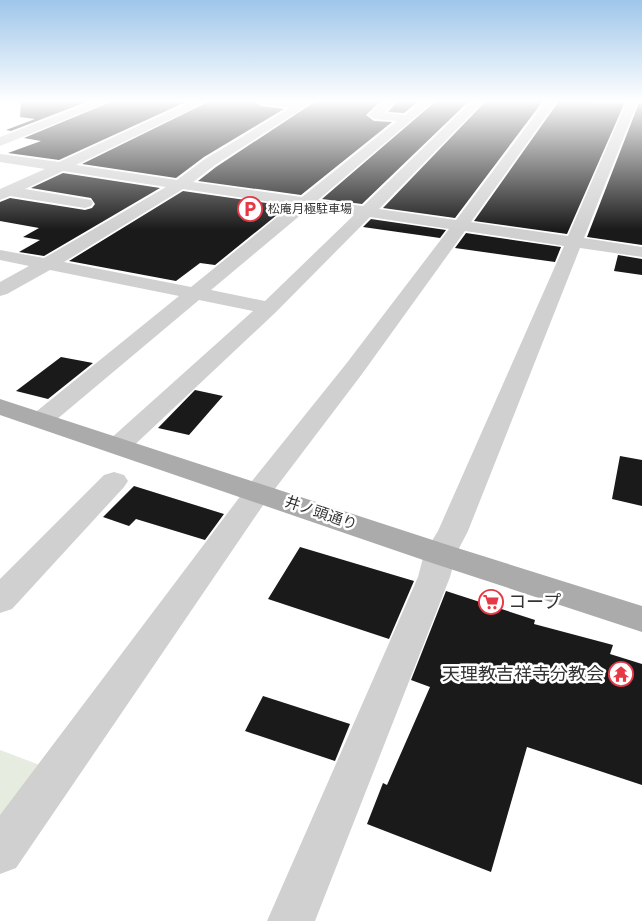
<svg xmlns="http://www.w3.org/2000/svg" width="642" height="921" font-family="'Varela Round','Noto Sans JP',sans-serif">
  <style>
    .green { fill: #e6ecdf }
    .building { fill: #1a1a1a }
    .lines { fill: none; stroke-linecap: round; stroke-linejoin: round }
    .minor { fill: #d0d0d0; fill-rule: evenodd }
    .major { fill: #ababab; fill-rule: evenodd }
    .labels { text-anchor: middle; stroke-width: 5; stroke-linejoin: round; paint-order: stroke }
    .far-poi-label { font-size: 12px; fill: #333; stroke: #fff; text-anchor: start }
    .street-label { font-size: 15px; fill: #333; stroke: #fff }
    .near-poi-label { font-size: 18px; fill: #333; stroke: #fff; text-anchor: start }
  </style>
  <rect width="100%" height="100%" fill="#fff"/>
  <!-- green -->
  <path class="green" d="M0,750L45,767L0,829Z"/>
  <!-- building -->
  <path class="building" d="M21,101H89L11,131L6,130L35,119L20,117Z
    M113,101H188L59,160L8,153L41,141L24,138Z
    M210,101H254L261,106L284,109L204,157L176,178L82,164Z
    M316,101H381L366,115L374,121L392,122L301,195L198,181L216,167Z
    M398,101H419L404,113L388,112Z
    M436,101H469L362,204L322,199Z
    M486,101H543L455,218L383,208Z
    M559,101L625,102L567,234L474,221Z
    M639,103H642V245L587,237Z
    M63,173L160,188L44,256L19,252L40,240L23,237L39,228L0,221V202L10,198L85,210L92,208L95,204L91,198L31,188Z
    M183,191L288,206L215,265L200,263L176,281L69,261Z
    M371,219L446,230L440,238L363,227Z
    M466,233L561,247L555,262L455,248Z
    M618,255L642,259V275L614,271Z
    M61,357L93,363L48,399L16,391Z
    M195,390L223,396L189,435L158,428Z
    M620,456L642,460V506L612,499Z
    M134,486L224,514L205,540L136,519L129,526L103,517Z
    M300,547L414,581L389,639L268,599Z
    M446,591L535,620L534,624L613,645L610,654L642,664V785L527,747L491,872L367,824L383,783L387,785L430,687L411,680Z
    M263,696L350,724L335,761L245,731Z"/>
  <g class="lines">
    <!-- minor -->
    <path class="minor" d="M95,101H111L0,146V137Z
      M193,101H208L76,165L177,180L205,159L290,108L261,104L256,101H314L215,165L193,182L302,197L397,121L374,119L368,115L384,101H396L384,113L405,115L422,101H434L318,200L363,206L472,101H484L379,209L456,220L546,101H557L471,222L568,236L627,101H638L584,238L642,247V257L580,248L468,531L456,554L450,577L315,921H267L418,577L424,554L438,531L564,246L465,231L362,374L268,498L16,868L0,874V815L248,486L346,364L449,229L370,217L276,312L127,452L118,454L109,452L105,446L109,440L253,311L199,300L50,425L41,428L32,425L28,420L32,415L179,296L50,270L7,294L0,296V282L29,266L0,260V250L44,258L166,187L63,171L25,189L91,200L93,203L91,206L85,208L10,196L0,200V189L45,169L0,162V154L59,162ZM183,189L292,205L191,287L64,262ZM309,208L354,215L265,301L211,290Z
      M114,472L124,475L128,481L124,487L12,609L0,613V579L104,475Z"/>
    <!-- major -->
    <path class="major" d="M0,399L451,546L642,606V632L429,562L0,415Z"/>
  </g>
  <!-- sky -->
  <linearGradient id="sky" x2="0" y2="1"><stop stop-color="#9ec6ea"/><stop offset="0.44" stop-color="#fff"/><stop offset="1" stop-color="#fff" stop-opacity="0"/></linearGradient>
  <rect width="642" height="230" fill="url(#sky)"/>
  <!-- icons -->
  <defs>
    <symbol id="parking-ring" viewBox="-11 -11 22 22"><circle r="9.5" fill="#fff" stroke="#e63946" stroke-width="1.5"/><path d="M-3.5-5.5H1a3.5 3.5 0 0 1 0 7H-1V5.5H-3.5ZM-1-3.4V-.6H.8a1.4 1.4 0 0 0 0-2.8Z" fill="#e63946"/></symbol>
    <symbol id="supermarket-ring" viewBox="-11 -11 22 22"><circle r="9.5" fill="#fff" stroke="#e63946" stroke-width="1.5"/><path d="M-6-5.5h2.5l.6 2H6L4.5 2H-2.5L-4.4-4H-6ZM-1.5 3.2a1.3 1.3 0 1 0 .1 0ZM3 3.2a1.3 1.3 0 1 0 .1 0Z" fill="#e63946"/></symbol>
    <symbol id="temple-ring" viewBox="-11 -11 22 22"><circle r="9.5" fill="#fff" stroke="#e63946" stroke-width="1.5"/><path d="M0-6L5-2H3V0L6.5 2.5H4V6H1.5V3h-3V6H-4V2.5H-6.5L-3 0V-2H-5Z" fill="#e63946"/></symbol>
  </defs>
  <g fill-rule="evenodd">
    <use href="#parking-ring" x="236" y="195" width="28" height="28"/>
    <use href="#supermarket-ring" x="477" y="588" width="28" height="28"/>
    <use href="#temple-ring" x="607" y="660" width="28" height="28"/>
  </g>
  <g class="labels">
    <!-- far-poi labels -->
    <g class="far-poi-label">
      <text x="268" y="213">松庵月極駐車場</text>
    </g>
    <!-- street labels -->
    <g class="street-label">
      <text transform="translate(321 513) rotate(19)" y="5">井ノ頭通り</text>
    </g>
    <!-- near-poi labels -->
    <g class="near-poi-label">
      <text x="508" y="608">コープ</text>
      <text x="604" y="680" text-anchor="end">天理教吉祥寺分教会</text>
    </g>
  </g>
</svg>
